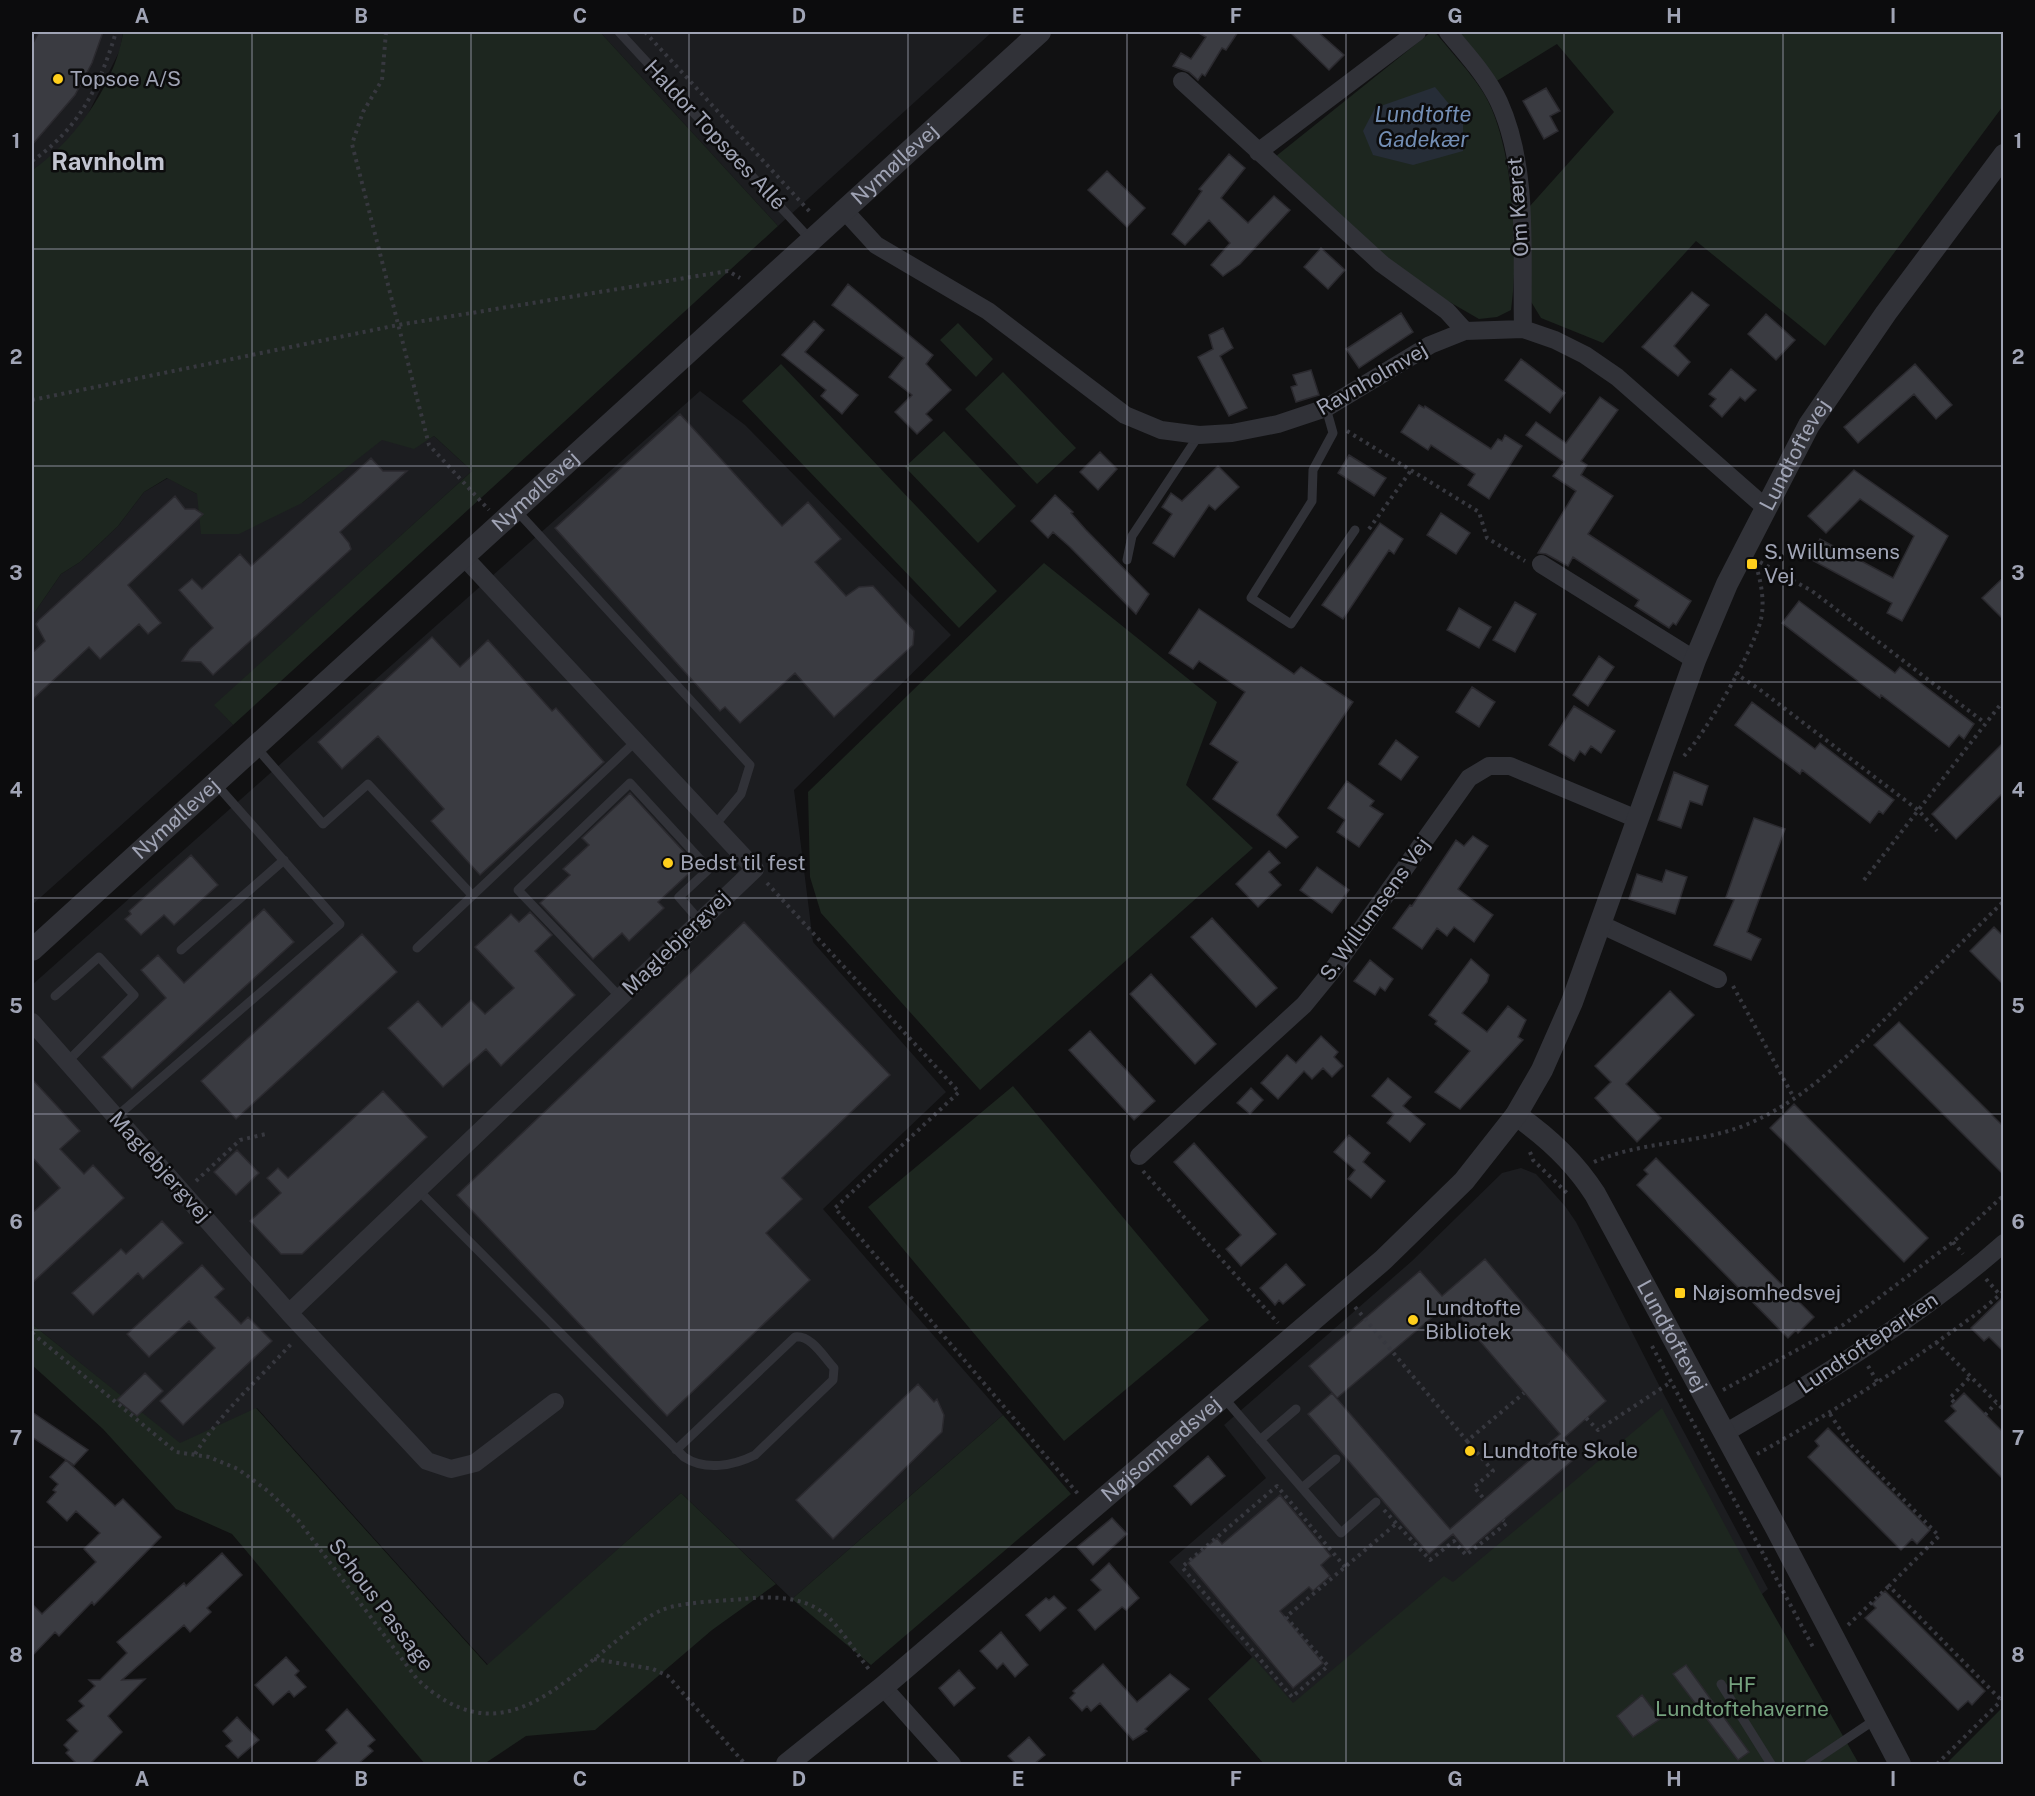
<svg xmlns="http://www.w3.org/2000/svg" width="2035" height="1796" font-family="'Public Sans',sans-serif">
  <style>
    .built { fill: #1c1d20 }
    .green { fill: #1d261f }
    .water { fill: #262d37 }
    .building { fill: #3a3b41; stroke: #2b2a2f; stroke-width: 1.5 }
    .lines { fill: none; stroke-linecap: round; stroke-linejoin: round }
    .path { stroke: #37383f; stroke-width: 4; stroke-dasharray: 3 4.5; stroke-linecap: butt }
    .service { stroke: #313238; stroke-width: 9 }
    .minor { stroke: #313238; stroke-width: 18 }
    .tertiary { stroke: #313238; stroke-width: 22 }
    .grid { fill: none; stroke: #a0a4b5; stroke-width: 1.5; stroke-opacity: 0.55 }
    .poi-dot { fill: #ffcf1c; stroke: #0c0c0d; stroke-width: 2 }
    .labels { text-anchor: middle; stroke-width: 5; stroke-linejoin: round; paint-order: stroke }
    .poi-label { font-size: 21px; fill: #a0a4b5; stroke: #0c0c0d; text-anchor: start }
    .street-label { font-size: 21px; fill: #a0a4b5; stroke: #0c0c0d }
    .park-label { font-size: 21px; fill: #75a27e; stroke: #0c0c0d }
    .water-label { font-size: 22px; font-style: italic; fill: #738eb4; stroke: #0c0c0d }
    .quarter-label { font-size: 24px; font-weight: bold; fill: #c2c4d0; stroke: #0c0c0d }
    .neatline { fill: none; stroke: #a0a4b5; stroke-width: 2 }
    .grid-label { font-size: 20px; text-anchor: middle; font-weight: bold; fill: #a0a4b5 }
  </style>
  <rect width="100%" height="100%" fill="#111112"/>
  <!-- built -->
  <path class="built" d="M34,32H123L120,50L84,122L52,157L32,170Z
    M600,32H992L778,226Z
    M700,391L745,425L951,635L794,790L813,942L946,1092L823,1209L1003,1415L792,1599L681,1493L488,1665L257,1408L180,1444L32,1324V985Z
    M434,436L472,471L215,705L233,725L32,905V616L61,574L80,562L118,526L144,492L168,478L197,494L302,503L382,439L414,448Z
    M1521,1168L1536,1174L1565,1206L1576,1222L1662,1391L1768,1589L1762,1594L1264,1764L1208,1699L1252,1657L1169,1562L1266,1478L1224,1425L1412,1261L1502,1173Z"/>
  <!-- green -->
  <path class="green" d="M123,32H600L778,226L233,725L214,705L472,471L434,436L414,449L382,440L302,503L239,534H201L197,494L167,478L144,492L118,526L80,562L61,574L32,616V170C73,144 117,81 123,32Z
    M1431,32H1435C1450,51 1478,80 1488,101C1514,153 1519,253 1511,310L1497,317L1479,319L1441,297L1377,251L1275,157Z
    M1458,32H2003V106L1825,346L1696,241L1603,343L1541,318L1530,300V206L1614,112L1557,44L1495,82Z
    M958,323L993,359L976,377L940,340Z
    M781,364L997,591L959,628L742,401Z
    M1003,372L1076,448L1037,484L965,409Z
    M944,431L1016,506L978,543L905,467Z
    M1044,563L1217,702L1186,785L1253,848L980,1090L821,913L810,877L808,792Z
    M1013,1086L1209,1320L1064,1441L868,1207Z
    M32,1324L180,1443L256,1408L487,1665L681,1493L776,1584L712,1630L595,1730L526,1736L484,1764H425L232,1534L176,1509L103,1429L32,1365Z
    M1662,1408L1762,1594L1859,1764H1264L1208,1699L1253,1657L1293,1703L1444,1576L1453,1582Z
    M1003,1415L1071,1494L871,1665L792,1599Z
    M2003,1707V1764H1946Z"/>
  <!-- water -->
  <path class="water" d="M1435,87L1463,121V151L1413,165L1373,155L1363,131L1375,108Z"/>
  <!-- building -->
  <path class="building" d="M39,32H103L92,63L75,95L32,145V45Z
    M1197,32H1238L1226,50L1222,48L1205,76L1202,74L1198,80L1189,72L1173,66L1181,53L1191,59L1206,37Z
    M1290,32H1318L1344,55L1329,70Z
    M1546,88L1560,111L1550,116L1558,131L1544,139L1523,101Z
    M1229,154L1245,168L1221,198L1248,223L1274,196L1290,210L1240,264L1223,276L1211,265L1230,243L1209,220L1185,245L1172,234L1202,191L1199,189Z
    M1107,171L1145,208L1127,227L1088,190Z
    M1321,248L1345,270L1328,289L1304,267Z
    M848,284L933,355L926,364L951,390L926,414L932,420L917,434L895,412L912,395L889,377L904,358L832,305Z
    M1692,292L1709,305L1674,346L1690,362L1678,376L1642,347Z
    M1401,313L1413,332L1359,368L1346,349Z
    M1766,314L1795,340L1776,360L1748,334Z
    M814,321L824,330L805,352L858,395L842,414L821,396L826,390L782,355Z
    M1223,328L1233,348L1220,356L1247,408L1229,416L1198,357L1213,349L1209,335Z
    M1521,359L1565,393L1550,413L1505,380Z
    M1915,364L1952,405L1936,419L1914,394L1858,443L1844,427Z
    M1731,369L1756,390L1745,401L1740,397L1722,417L1710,406L1716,399L1709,394Z
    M1311,370L1319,395L1296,402L1291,387L1297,385L1293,375Z
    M1600,397L1618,410L1581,461L1587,465L1581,475L1613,496L1588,534L1691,601L1676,625L1673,623L1669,628L1635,606L1639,600L1573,557L1568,566L1546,554L1538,553L1576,491L1553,476L1564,462L1526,435L1536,422L1566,443Z
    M1419,405L1424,408L1425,406L1491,449L1498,439L1502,441L1505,435L1522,446L1489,499L1468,485L1475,474L1431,445L1428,450L1401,432Z
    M680,414L782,526L808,502L841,539L815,562L846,596L859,587L873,586L914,631L913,645L834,717L795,673L740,723L725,707L720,711L555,528Z
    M1100,452L1117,469L1098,490L1080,472Z
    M1349,455L1386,478L1374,496L1338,473Z
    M371,458L383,471H407L340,532L349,543L351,549L348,552L213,675L201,662L182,661L190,649L213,628L179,590L192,579L202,589L240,554L251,566Z
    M1218,466L1239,487L1215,510L1209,505L1174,557L1153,543L1172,514L1162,507L1171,493L1182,501Z
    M1854,470L1948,536L1902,621L1887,613L1892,603L1810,559L1820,539L1893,578L1914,536L1860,499L1826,533L1808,516Z
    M1055,495L1073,512L1071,513L1086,530L1149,594L1136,614L1070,547L1053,532L1048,538L1031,521Z
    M175,496L185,509H195L203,514L128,585L161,623L148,634L139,624L100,659L89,647L32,700V653L45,641L36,624L39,620Z
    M1441,513L1470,533L1456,554L1427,535Z
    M1380,523L1403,539L1394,554L1389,550L1343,619L1322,605Z
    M2004,577V620L1982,598Z
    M1799,601L1895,673L1900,667L1974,724L1964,739L1959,735L1949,747L1881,695L1880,698L1782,623Z
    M1515,602L1536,614L1515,652L1493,640Z
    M1459,608L1491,627L1479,648L1447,630Z
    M1199,609L1294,674L1301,667L1353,702L1277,815L1298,837L1286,848L1213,799L1238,762L1210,744L1245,692L1199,661L1193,669L1169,653Z
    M432,637L460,667L488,640L552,711L556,708L604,762L480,875L431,821L444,809L378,736L342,769L318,742Z
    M1599,656L1614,667L1588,706L1573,695Z
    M1472,687L1495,702L1479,727L1456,712Z
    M1752,702L1815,749L1820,743L1894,800L1883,814L1879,811L1870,823L1802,770L1800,774L1735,725Z
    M1574,706L1615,731L1601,753L1591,746L1585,755L1580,751L1574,761L1549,745Z
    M1396,740L1418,757L1401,780L1379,764Z
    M2004,742V792L1956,839L1932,814Z
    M1674,772L1708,786L1702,805L1690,801L1681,828L1658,820Z
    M1347,781L1374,801L1370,806L1383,814L1359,847L1337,832L1345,820L1328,808Z
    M630,793L697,866L658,902L664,908L629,941L622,933L593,959L540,903L570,875L563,869L589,845L582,838Z
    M1754,818L1785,829L1747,932L1761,939L1751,960L1714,945L1734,900L1726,897Z
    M1473,836L1488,846L1458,889L1493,915L1474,942L1454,927L1447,936L1437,928L1422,949L1393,928L1410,905L1412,906L1456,840L1464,846Z
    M1269,851L1280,863L1269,872L1281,885L1258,907L1236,884Z
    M191,855L218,885L174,925L164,915L141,935L125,919L131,914L129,911Z
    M1317,867L1349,890L1332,913L1300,890Z
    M1666,870L1687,877L1675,914L1629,899L1637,874L1662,882Z
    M264,909L294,942L132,1089L102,1057L166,998L141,970L158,955L184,983Z
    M530,912L552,935L535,951L575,995L501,1066L486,1049L443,1087L388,1028L418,1001L442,1027L471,1000L485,1014L514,988L475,947L511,914L519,922Z
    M1212,918L1277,988L1256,1007L1191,937Z
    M744,922L890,1075L782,1178L802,1199L766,1233L810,1280L667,1416L457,1195Z
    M1994,927L2004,937V985L1970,951Z
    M362,934L397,972L236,1119L201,1081Z
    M1471,959L1489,975L1487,982L1462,1013L1487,1032L1508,1006L1526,1020L1518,1037L1523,1040L1460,1109L1435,1092L1470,1051L1435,1024L1437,1021L1429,1015Z
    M1370,960L1393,979L1385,991L1380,987L1375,995L1354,981Z
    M1151,974L1216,1044L1195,1064L1130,994Z
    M1670,991L1694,1015L1626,1084L1661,1118L1637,1142L1595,1098L1611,1082L1595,1066Z
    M1899,1022L2004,1127V1175L1874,1045Z
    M1090,1031L1155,1101L1134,1120L1069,1050Z
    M1321,1036L1338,1052L1334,1057L1343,1066L1332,1077L1323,1068L1312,1079L1304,1071L1278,1099L1261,1083L1287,1055L1296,1063Z
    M1388,1078L1411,1097L1403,1106L1425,1124L1410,1142L1387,1123L1394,1114L1372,1096Z
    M32,1079L80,1131L60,1149L84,1174L93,1165L124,1198L32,1283V1213L60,1188L32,1157Z
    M1251,1088L1263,1100L1250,1114L1237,1103Z
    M383,1091L427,1137L302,1254H281L250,1221L281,1193L267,1178L278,1168L288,1178Z
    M1794,1104L1928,1238L1904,1262L1770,1128Z
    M1349,1135L1370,1153L1363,1162L1385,1181L1371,1198L1348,1179L1355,1170L1334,1152Z
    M1194,1143L1276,1234L1241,1266L1226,1249L1241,1235L1174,1162Z
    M237,1150L259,1173L236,1195L214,1172Z
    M1656,1158L1814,1317L1798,1333L1796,1330L1788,1338L1637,1185L1648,1174L1644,1170Z
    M162,1221L183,1243L143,1279L138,1273L93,1315L72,1293L121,1249L126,1254Z
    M1485,1259L1606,1401L1564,1438L1579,1455L1467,1551L1453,1534L1429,1554L1308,1414L1332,1393L1450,1529L1560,1434L1448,1304L1337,1398L1309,1366L1420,1271L1442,1296Z
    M1286,1264L1305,1285L1283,1304L1279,1300L1275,1305L1260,1288Z
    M202,1265L224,1289L215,1297L241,1324L248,1317L272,1341L183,1425L160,1401L215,1348L189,1321L149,1357L127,1334Z
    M2004,1296V1352L1989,1337L1984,1341L1971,1328Z
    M145,1373L163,1391L137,1416L117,1400Z
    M918,1384L934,1402L937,1399L944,1415L942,1432L833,1539L796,1500Z
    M1964,1393L2004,1433V1480L1945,1421L1956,1411L1951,1406Z
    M32,1412L88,1450L74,1465L32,1437Z
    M1828,1428L1930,1530L1917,1544L1912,1539L1901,1550L1808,1457L1819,1446L1815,1441Z
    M1208,1456L1225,1476L1191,1505L1174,1486Z
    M66,1460L115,1506L123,1499L161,1537L94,1605L92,1602L59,1636L55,1632L32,1656V1604L42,1614L96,1562L84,1549L100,1533L76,1511L67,1521L47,1502L56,1492L53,1490L58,1484L50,1477Z
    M1280,1495L1331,1556L1321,1565L1330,1576L1313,1591L1309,1587L1280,1611L1323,1663L1293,1688L1188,1563L1217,1538L1222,1544Z
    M1112,1518L1127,1534L1093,1565L1077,1547Z
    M222,1553L242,1575L207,1608L211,1612L190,1632L184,1625L122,1680L145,1679L108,1716L122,1732L90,1764H77L66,1753L69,1750L64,1745L78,1731L67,1720L84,1706L79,1701L95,1686L89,1680H100L127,1653L117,1642L184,1583L186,1586Z
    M1109,1563L1139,1598L1126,1610L1122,1607L1095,1630L1078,1610L1101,1590L1091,1580Z
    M1885,1591L1985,1691L1972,1705L1968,1701L1958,1710L1865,1618L1876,1608L1872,1604Z
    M1054,1596L1066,1608L1040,1631L1026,1615L1046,1598L1049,1600Z
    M1001,1632L1028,1665L1015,1677L1003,1663L997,1669L980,1651Z
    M286,1657L299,1671L295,1675L306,1687L294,1697L289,1691L273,1705L255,1685Z
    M1103,1664L1137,1702L1170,1674L1189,1689L1145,1729L1147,1731L1133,1740L1100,1703L1091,1711L1087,1706L1082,1711L1070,1698L1075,1693L1073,1691Z
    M1686,1665L1749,1752L1738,1760L1673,1674Z
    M959,1670L975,1688L954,1706L939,1688Z
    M1642,1695L1660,1719L1633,1737L1617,1716Z
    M347,1709L375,1740L368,1746L373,1751L358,1764H314L337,1743L326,1730Z
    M237,1717L259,1740L238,1758L226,1746L232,1741L223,1731Z
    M1029,1737L1045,1755L1034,1764H1016L1008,1756Z"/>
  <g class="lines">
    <!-- path -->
    <path class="path" d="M272,32H282
      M386,32L382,80L363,112L352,144L429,445L489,510
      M645,32L811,213
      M32,161C80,128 100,85 116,32
      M32,400L398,325L728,271L740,278
      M1347,431L1479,512L1487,538L1525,561
      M1369,529L1412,469
      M1760,562L1812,591L1985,723
      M1735,673L1759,689L1918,810L1937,831
      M1684,756C1707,731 1750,656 1760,623C1765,606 1762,586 1757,569
      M1864,880L2004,700
      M767,883L959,1092L835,1208L1079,1495
      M1733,986L1794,1098
      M1530,1152L1533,1160L1567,1193
      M1594,1162C1644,1140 1698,1145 1748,1124C1808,1098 1852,1052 1897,1007C1933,971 1968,936 2004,901
      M1143,1171L1278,1323
      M196,1181L240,1140L266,1134
      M1953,1242L1963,1254
      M1986,1279L2000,1295
      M1355,1307L1467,1441L1524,1393
      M32,1333L176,1452L209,1457L238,1469L268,1491L298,1520L417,1679C497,1754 553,1691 620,1638C633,1629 647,1616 662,1610C680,1602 722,1601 743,1599C767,1596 802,1596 822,1612C838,1623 858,1656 871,1672
      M1936,1342L2004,1410
      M1652,1346L1814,1649
      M1868,1366L1878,1383
      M1723,1390L1843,1325L1953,1242L2004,1195
      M1954,1402L1950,1398L1970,1377
      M1830,1414L1849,1443L1939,1536L1889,1586L2001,1700
      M1985,1415L1996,1403
      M1586,1418L1598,1430L1671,1382
      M1467,1441L1493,1471L1474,1487L1484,1499
      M195,1454C222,1411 258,1380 292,1343
      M1757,1454C1817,1421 1874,1386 1930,1347C1955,1329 1981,1312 2004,1291
      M1384,1510L1430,1560L1454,1541L1466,1555L1507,1523L1503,1520
      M1345,1567L1277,1486L1182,1567L1292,1697L1328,1666L1286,1617L1397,1523
      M1848,1625L1889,1586
      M594,1659L653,1669L668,1676L745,1764
      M1937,1764L2004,1698"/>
    <!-- service -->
    <path class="service" d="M619,32L810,239
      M1326,408L1333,433L1313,470L1312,501L1251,598L1291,624L1355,530
      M516,510L750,765L741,794L714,826
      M1127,560L1132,536L1199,435
      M255,746L323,824L368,784L472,895
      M417,948L636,741
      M181,950L284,860
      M55,996L99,957L134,995L67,1062
      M620,997L518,890L630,783L709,869L679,897L700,921
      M116,1117L340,924L215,783
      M418,1190L684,1457C705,1471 733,1466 755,1455L833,1380L834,1368C823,1356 811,1335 795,1337L676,1450
      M1224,1398L1341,1533L1376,1502
      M1260,1440L1296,1409
      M1302,1488L1336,1459
      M1721,1684L1771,1764
      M1809,1764L1876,1719"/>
    <!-- minor -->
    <path class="minor" d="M1448,32C1466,54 1487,76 1499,102C1530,170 1521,256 1523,329
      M1182,81L1382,264L1447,311L1465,331
      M1258,152L1417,32
      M843,209L876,245L988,311L1125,415L1161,430L1199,435L1232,433L1278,424L1326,408L1430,345L1465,331L1523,329L1555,340L1585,355L1617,377L1766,508
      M1541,564L1695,660
      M1600,924L1718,979
      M32,1022L289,1313L755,869L464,557
      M1139,1156L1304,1005L1331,972L1469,778L1489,766H1510L1637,819
      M289,1313L427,1461L451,1469L475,1463L555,1402
      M1725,1433C1823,1376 1918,1319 2004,1243
      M883,1687L952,1764"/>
    <!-- tertiary -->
    <g class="tertiary">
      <path id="s1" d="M32,950L1040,32"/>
      <path id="s2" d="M1516,1115C1548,1137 1574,1161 1595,1194L1776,1528L1900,1764"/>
      <path id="s3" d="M787,1764L883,1687L1383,1260L1464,1181L1516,1115L1542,1070L1572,1002L1695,660L1727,584L1809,425L1886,313L2004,155"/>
    </g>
  </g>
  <!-- grid -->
  <path class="grid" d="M252,32V1764M471,32V1764M689,32V1764M908,32V1764M1127,32V1764M1346,32V1764M1564,32V1764M1783,32V1764M32,249H2004M32,466H2004M32,682H2004M32,898H2004M32,1114H2004M32,1330H2004M32,1547H2004"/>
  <!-- markers -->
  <g class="poi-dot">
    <circle cx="58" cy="79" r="6"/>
    <rect x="1746" y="558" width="12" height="12" rx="3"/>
    <circle cx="668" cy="863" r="6"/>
    <rect x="1674" y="1287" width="12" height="12" rx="3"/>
    <circle cx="1413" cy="1320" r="6"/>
    <circle cx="1470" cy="1451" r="6"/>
  </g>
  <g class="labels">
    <!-- poi labels -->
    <g class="poi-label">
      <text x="70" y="86">Topsoe A/S</text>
      <text x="1764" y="559">S. Willumsens<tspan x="1764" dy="24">Vej</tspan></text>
      <text x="680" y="870">Bedst til fest</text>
      <text x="1692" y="1300">Nøjsomhedsvej</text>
      <text x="1425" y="1315">Lundtofte<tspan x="1425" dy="24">Bibliotek</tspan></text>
      <text x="1482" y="1458">Lundtofte Skole</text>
    </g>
    <!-- street labels -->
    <g class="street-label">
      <text transform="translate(715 135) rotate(47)" y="7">Haldor Topsøes Allé</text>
      <text dy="7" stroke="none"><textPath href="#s1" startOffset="1167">Nymøllevej</textPath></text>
      <text transform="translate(1518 207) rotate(-94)" y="7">Om Kæret</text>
      <text transform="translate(1372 379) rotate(-30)" y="7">Ravnholmvej</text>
      <text dy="7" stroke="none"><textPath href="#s3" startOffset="1696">Lundtoftevej</textPath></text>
      <text dy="7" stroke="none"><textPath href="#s1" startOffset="681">Nymøllevej</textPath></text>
      <text dy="7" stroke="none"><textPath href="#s1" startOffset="195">Nymøllevej</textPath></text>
      <text transform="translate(1375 909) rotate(-54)" y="7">S. Willumsens Vej</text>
      <text transform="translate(676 943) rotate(-44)" y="7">Maglebjergvej</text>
      <text transform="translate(160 1167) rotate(48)" y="7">Maglebjergvej</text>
      <text dy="7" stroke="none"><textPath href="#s2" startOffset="274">Lundtoftevej</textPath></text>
      <text transform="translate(1868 1343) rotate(-34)" y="7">Lundtofteparken</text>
      <text dy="7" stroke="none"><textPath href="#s3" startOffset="489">Nøjsomhedsvej</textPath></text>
      <text transform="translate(381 1605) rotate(53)" y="7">Schous Passage</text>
    </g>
    <!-- park labels -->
    <g class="park-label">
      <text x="1742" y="1692">HF<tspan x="1742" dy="24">Lundtoftehaverne</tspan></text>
    </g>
    <!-- water labels -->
    <g class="water-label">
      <text x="1423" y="122">Lundtofte<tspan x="1423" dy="25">Gadekær</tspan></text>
    </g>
    <!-- quarter labels -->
    <g class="quarter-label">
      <text x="108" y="170">Ravnholm</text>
    </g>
  </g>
  <!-- border -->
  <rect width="2035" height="1796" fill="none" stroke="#0c0c0d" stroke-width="66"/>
  <rect x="33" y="33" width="1969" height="1730" class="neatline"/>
  <g class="grid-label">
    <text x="142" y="23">A</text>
    <text x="361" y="23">B</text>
    <text x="580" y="23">C</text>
    <text x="799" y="23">D</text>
    <text x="1018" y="23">E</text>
    <text x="1236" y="23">F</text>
    <text x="1455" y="23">G</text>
    <text x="1674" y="23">H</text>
    <text x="1893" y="23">I</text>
    <text x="16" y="148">1</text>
    <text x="2018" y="148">1</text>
    <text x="16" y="364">2</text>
    <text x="2018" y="364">2</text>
    <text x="16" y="580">3</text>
    <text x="2018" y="580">3</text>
    <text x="16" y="797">4</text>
    <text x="2018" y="797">4</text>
    <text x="16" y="1013">5</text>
    <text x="2018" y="1013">5</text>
    <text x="16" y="1229">6</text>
    <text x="2018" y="1229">6</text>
    <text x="16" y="1445">7</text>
    <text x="2018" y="1445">7</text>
    <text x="16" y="1662">8</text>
    <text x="2018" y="1662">8</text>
    <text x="142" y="1786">A</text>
    <text x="361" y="1786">B</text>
    <text x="580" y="1786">C</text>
    <text x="799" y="1786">D</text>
    <text x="1018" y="1786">E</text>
    <text x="1236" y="1786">F</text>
    <text x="1455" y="1786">G</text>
    <text x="1674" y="1786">H</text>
    <text x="1893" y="1786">I</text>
  </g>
</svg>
